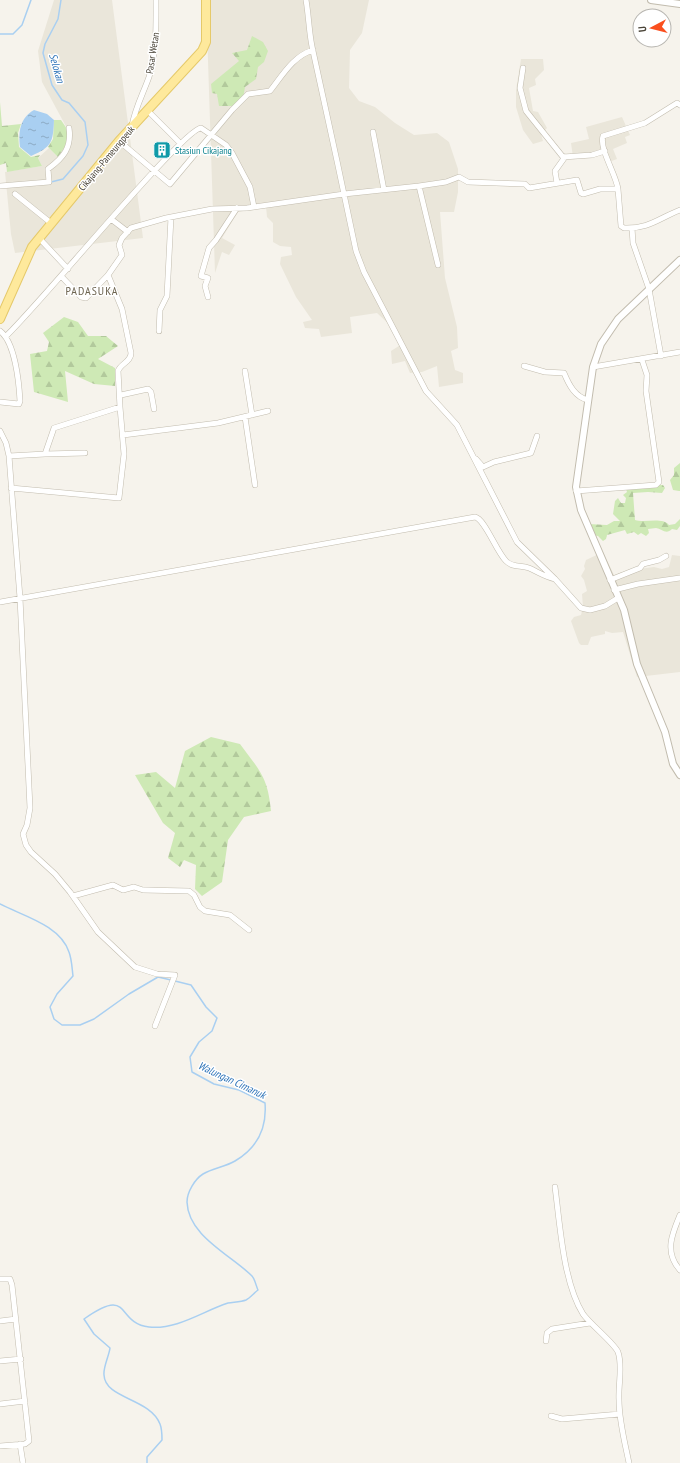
<svg xmlns="http://www.w3.org/2000/svg" width="680" height="1463" font-family="'PT Sans Narrow',sans-serif">
  <style>
    .residential { fill: #eae6da }
    .forest { fill: url(#forest-firs) }
    .water { fill: url(#water-ripples) }
    .lines { fill: none; stroke-linecap: round; stroke-linejoin: round }
    .stream { stroke: #a9cff1; stroke-width: 1.5 }
    .minor-casing { stroke: #c2bcae; stroke-width: 6 }
    .tertiary-casing { stroke: #c2bcae; stroke-width: 8 }
    .primary-casing { stroke: #e5c96a; stroke-width: 10 }
    .minor { stroke: #fff; stroke-width: 5 }
    .tertiary { stroke: #fff; stroke-width: 6 }
    .primary { stroke: #fee99c; stroke-width: 8 }
    .labels { text-anchor: middle; stroke-width: 3; stroke-linejoin: round; paint-order: stroke }
    .street-label { font-size: 10px; fill: #4b4539; stroke: #fff }
    .culture-label { font-size: 10px; fill: #0d838f; stroke: #fff; text-anchor: start }
    .water-label { font-size: 11px; font-style: italic; fill: #3075b9; stroke: #fff }
    .quarter-label { font-size: 12px; letter-spacing: 1px; fill: #6d6450; stroke: #fff }
  </style>
  <defs>
    <pattern id="forest-firs" width="22" height="20" patternUnits="userSpaceOnUse"><rect width="22" height="20" fill="#cee9b5"/><path d="M5 1l3.5 6h-7zM16 11l3.5 6h-7z" fill="#b2c99c"/></pattern>
    <pattern id="water-ripples" width="26" height="14" patternUnits="userSpaceOnUse"><rect width="26" height="14" fill="#a9cff1"/><path d="M2 4q2-2 4 0t4 0M15 11q2-2 4 0t4 0" fill="none" stroke="#8caac4"/></pattern>
  </defs>
  <rect width="100%" height="100%" fill="#f6f3ec"/>
  <!-- residential -->
  <path class="residential" d="M54,0H112L143,238L15,253L11,234L5,172L42,166L38,158L49,148L58,157L69,132L42,82L38,51Z
    M206,0H369L362,33L350,50L349,88L359,101L375,107L395,123L414,135L437,133L449,142L458,169V192L454,212H440L445,278L457,327L458,348L451,351L455,370L463,373V383L439,387L437,366L422,372L410,373L405,361L392,364L391,351L402,344L394,329L377,313L350,317L352,333L321,337L319,329L305,328L303,322L312,320L296,297L280,264L281,257L292,255L291,247L280,246L273,242V223L267,217L266,206L238,212L222,238L235,245L229,255L222,252L215,273Z
    M521,59H543L544,70L535,79L536,85L529,88L533,111L538,112L547,128L541,134L543,141L533,144L523,130L516,107V90Z
    M622,117L630,135L625,137L627,143L613,149L617,159L609,162L603,153L573,157L571,143L589,139L586,127Z
    M603,552L614,575L622,572L635,573L639,569L654,567L662,569L669,567L672,555L680,556V672L637,677L623,632L612,633L605,631V634L591,637L588,645H581L579,643L571,621L574,617L581,615L583,607L582,594L587,591L584,580L581,576L585,569L584,566L586,560Z"/>
  <!-- forest -->
  <path class="forest" d="M252,36L263,42L268,51L264,62L258,67L256,79L245,87L243,99L233,106H219L217,94L212,93L211,84L239,61L232,53L247,50Z
    M0,102L2,126L21,124L18,133L19,147L31,157L40,155L38,158L42,166L7,172L6,163L0,165Z
    M54,120H61L69,132L66,145L58,157L48,147L53,139Z
    M64,317L78,322L88,336H106L118,346L98,359L115,368V386L94,384L65,371L68,402L34,392L30,354L47,351L49,342L43,333Z
    M680,463V491H679L673,490L670,480L674,475V468Z
    M661,485H663L665,488L662,493L648,492L633,493L635,520C645,523 663,517 669,525L675,524L680,519V526L677,530L672,529C666,535 662,529 656,528L648,529L649,533L646,536L641,533L638,535L634,532L627,534L625,530L607,535L606,539L603,541L598,536L593,535L588,524L607,525L614,521H620L613,514L615,501L618,498L621,503H625L626,498L623,495L627,492L626,489Z
    M211,737L240,744C260,771 268,777 271,811L244,817L228,840L222,882L202,896L195,889L196,865L184,860L180,867L168,858L175,833L163,823L135,775L156,772L175,788L185,751Z"/>
  <!-- water -->
  <path class="water" d="M34,110L47,114L54,120C53,142 52,147 31,156L20,147C18,132 20,118 34,110Z"/>
  <g class="lines">
    <!-- stream -->
    <path class="stream" d="M0,34H13L22,25L31,0
      M51,182L63,179L83,156L88,145L85,122L69,103L62,100L52,85L43,53L45,44L58,19L61,0
      M0,904C23,916 60,925 69,952C72,960 72,969 73,976L57,994L50,1007L54,1019L62,1025H80L94,1019L129,994L158,977L171,980
      M147,1463V1457L162,1440C162,1435 162,1429 160,1424C150,1398 105,1399 104,1375C103,1367 109,1356 110,1348L94,1334L84,1319C132,1285 115,1323 149,1327C177,1330 203,1311 228,1303C234,1302 241,1302 246,1300C250,1298 254,1293 258,1290C256,1286 255,1279 252,1276C231,1255 188,1236 187,1202C187,1192 195,1179 203,1174C213,1168 225,1167 235,1161C257,1148 267,1128 265,1103L239,1090L214,1084L192,1072L190,1057L199,1042L212,1031L217,1018L206,1007L191,985L175,981"/>
    <defs>
      <path id="minor" d="M306,0C309,17 309,35 313,51C328,118 342,184 356,251L364,272L426,391L457,425L517,542L555,579L581,608L590,610L605,606L618,598
        M523,68L520,88L526,111L563,157L592,155L605,151
        M147,110L180,143
        M132,126C135,108 143,94 149,77C157,52 156,25 156,0
        M373,132L384,190
        M119,141L170,184L232,110L248,94L270,91C282,76 293,56 313,50
        M557,183L555,171L565,157
        M0,186L49,182L48,169C63,158 72,148 69,128
        M419,186L438,265
        M618,189C616,174 599,149 603,136L645,123L677,103L680,105
        M15,194L51,223
        M111,219L128,232
        M632,228L633,243L649,289L661,356
        M39,238L68,269
        M62,277L81,297L86,298L108,275
        M208,297L205,286L208,278L201,276L209,248L216,240L237,208
        M0,331C15,342 19,382 20,401L19,404L0,402
        M159,331L160,310L167,296L171,217
        M6,336C35,310 183,129 201,128L226,145L232,153L250,187L254,207
        M524,366L545,372L564,373C569,385 575,397 588,400
        M593,367L680,352
        M245,371L252,415
        M121,395L148,389L151,392L154,409
        M120,407L118,371C121,363 131,362 131,353L122,309L108,275L122,255L119,245L122,238L131,228L166,218L212,209L247,208L344,194L419,186L446,182L459,177L468,182L525,184L529,188L577,180L581,193L583,194L600,189H618L621,226L624,228C649,229 659,218 680,210
        M245,417L255,485
        M0,431L6,443L9,456L20,598L30,808L27,825L23,834L26,845L31,852L55,874L70,892L98,932L135,967L157,974L175,975L155,1026
        M123,435L218,423L268,411
        M45,454L85,453
        M9,456L45,454L54,428L120,407L124,454L119,498L11,488
        M476,459L483,467L494,462L531,453L537,436
        M576,491L656,485L659,482L646,391L647,375L642,360
        M610,580L640,568L643,564L659,560L666,556
        M614,590L638,584L680,578
        M0,602L475,517C485,519 496,551 506,561C513,568 521,565 529,568C538,572 545,577 555,579
        M73,896L113,885L123,890L134,887L143,890L189,891L194,895L200,907L205,911L230,915L249,930
        M555,1187C560,1224 563,1282 583,1314C591,1325 614,1343 618,1352C623,1366 618,1385 619,1400C619,1421 625,1443 629,1463
        M680,1215C672,1234 664,1252 680,1270
        M0,1279H10L12,1285L29,1441L25,1444L0,1446
        M0,1321L16,1319
        M546,1341L547,1333L552,1329L590,1323
        M0,1361L21,1359
        M0,1404L25,1401
        M551,1416L562,1419L620,1414
        M20,1444L23,1463"/>
      <path id="tertiary" d="M651,0L680,4
        M680,260L618,319L601,344L593,367L576,487L581,510L624,610L637,664L665,732L673,764L680,775"/>
      <path id="primary" d="M0,319L32,247L119,141L202,51L206,42V0"/>
    </defs>
    <!-- minor casing -->
    <use href="#minor" class="minor-casing"/>
    <!-- tertiary casing -->
    <use href="#tertiary" class="tertiary-casing"/>
    <!-- primary casing -->
    <use href="#primary" class="primary-casing"/>
    <!-- minor -->
    <use href="#minor" class="minor"/>
    <!-- tertiary -->
    <use href="#tertiary" class="tertiary"/>
    <!-- primary -->
    <use href="#primary" class="primary"/>
  </g>
  <!-- icons -->
  <defs>
    <symbol id="building-square" viewBox="-11 -11 22 22"><rect x="-9" y="-9" width="18" height="18" rx="4" fill="#0f9aa8" stroke="#fff"/><path d="M-4-6H4V6H1V3H-1V6H-4ZM-2.5-4.3h1.7v1.8h-1.7ZM.8-4.3h1.7v1.8H.8ZM-2.5-1h1.7V.8h-1.7ZM.8-1h1.7V.8H.8Z" fill="#fff"/></symbol>
  </defs>
  <g fill-rule="evenodd">
    <use href="#building-square" x="152" y="140" width="20" height="20"/>
  </g>
  <g class="labels">
    <!-- street labels -->
    <g class="street-label">
      <text transform="translate(152 53) rotate(-81)" y="4">Pasar Wetan</text>
      <text transform="translate(106 158) rotate(-50)" y="4">Cikajang-Pameungpeuk</text>
    </g>
    <!-- culture labels -->
    <g class="culture-label">
      <text x="175" y="154">Stasiun Cikajang</text>
    </g>
    <!-- water labels -->
    <g class="water-label">
      <text transform="translate(57 68) rotate(74)" y="4">Selokan</text>
      <text transform="translate(232 1080) rotate(25)" y="4">Walungan Cimanuk</text>
    </g>
    <!-- quarter labels -->
    <g class="quarter-label">
      <text x="92" y="295">PADASUKA</text>
    </g>
  </g>
  <!-- north arrow -->
  <g transform="translate(652 28) rotate(263)"><circle r="19" fill="#ffffff" stroke="#b7b5b0"/>
  <path d="M0-3L7 15L0 10L-7 15Z" fill="#fa4f1e"/>
  <text y="-6" font-size="11" font-weight="bold" text-anchor="middle" fill="#4b4539">U</text>
  </g>
</svg>
